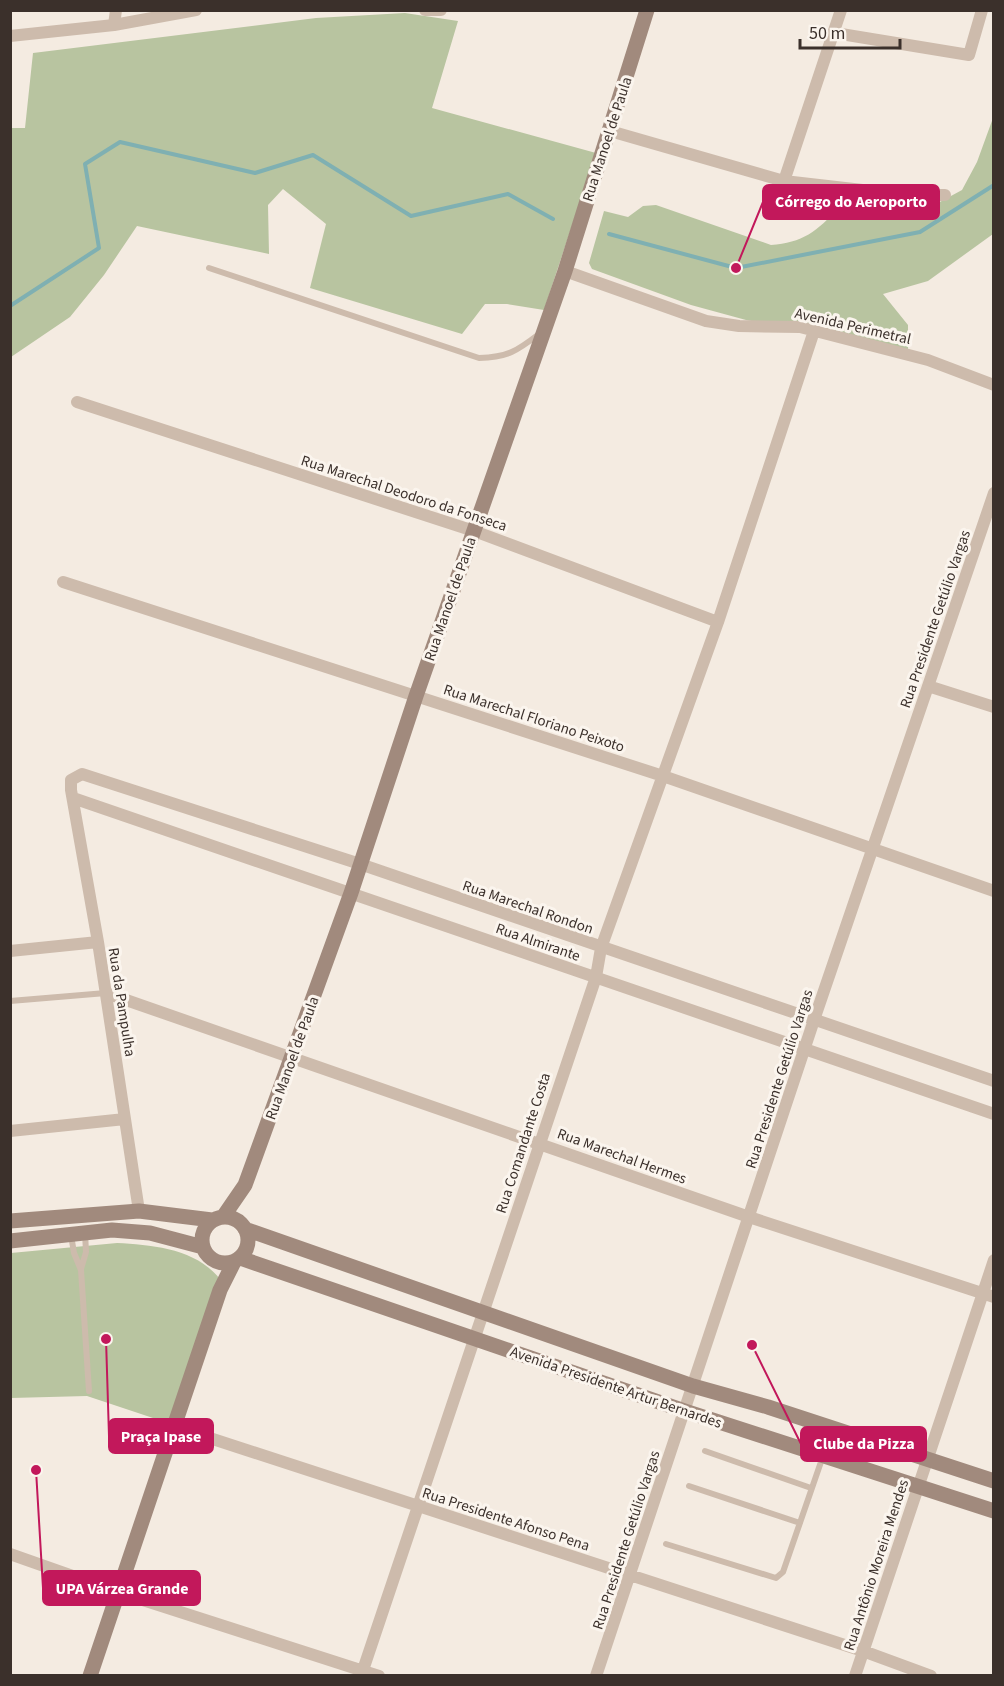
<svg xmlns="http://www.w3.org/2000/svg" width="1004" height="1686" font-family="'Source Sans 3',sans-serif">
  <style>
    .green { fill: #b8c4a0 }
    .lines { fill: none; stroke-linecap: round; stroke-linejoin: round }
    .stream { stroke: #7fb0b2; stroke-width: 4 }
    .lane { stroke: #cdbbac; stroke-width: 6 }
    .street { stroke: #cdbbac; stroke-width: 12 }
    .secondary { stroke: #a18a7d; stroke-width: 15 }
    .labels { text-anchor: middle; stroke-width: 6; stroke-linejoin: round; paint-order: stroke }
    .street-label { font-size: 15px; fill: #3b302b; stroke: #fbf5ee }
    .leader { fill: none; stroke: #c2185b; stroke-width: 2 }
    .callout-dot { fill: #c2185b; stroke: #fbf5ee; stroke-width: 2 }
    .callout { fill: #c2185b; stroke: #c2185b; stroke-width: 2 }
    .callout-label { font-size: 16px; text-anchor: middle; font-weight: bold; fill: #fff }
  </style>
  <rect width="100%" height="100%" fill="#f4ebe1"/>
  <!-- green -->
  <path class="green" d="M405,13L458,21L432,108L596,153L544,310L507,304H485L462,334L310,288L326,224L283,189L268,205L269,254L137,226L104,275L70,317L11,357V128H25L33,53L316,18Z
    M993,118V234L928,281L883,294L908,325V350L746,320L691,305L592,269L589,263L604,211L628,217L643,206L656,205L771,245C802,243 818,231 838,208L873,217L914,216L962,190L977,162Z
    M117,1243C154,1245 199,1249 222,1282L171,1424L87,1396L11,1398V1253Z"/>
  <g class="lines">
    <!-- stream -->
    <path class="stream" d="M609,234L736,268L920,232L994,185
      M10,306L99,248L85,164L120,142L255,173L313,155L411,216L508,194L553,219"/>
    <!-- lane -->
    <path class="lane" d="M209,268L479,358C508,357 517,351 539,334
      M10,1001L106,993
      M71,1235L74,1253L81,1270L89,1391
      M81,1269L86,1252L85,1233
      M705,1451L811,1488
      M689,1486L800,1523
      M666,1544L776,1578L783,1572L823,1456"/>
    <!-- street -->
    <path class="street" d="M425,10H441
      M114,25L116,10
      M835,33L969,55L982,10
      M10,36L114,25L196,10
      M610,131L784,181L841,10
      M784,181L906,195H945
      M565,271L706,321L739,326L800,327L928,360L994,385
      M77,402L474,531L718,622
      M63,582L663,776L994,891
      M928,686L994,707
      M73,798L994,1114
      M10,951L98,942
      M106,993L749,1217L994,1297
      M10,1131L125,1119
      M139,1211L98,942L71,790V780L82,774L360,864L994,1081
      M173,1426L863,1651L931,1676
      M10,1554L118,1592L379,1676
      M361,1676L596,977L601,948L718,622L814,331
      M596,1676L814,1020L994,493
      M855,1676L994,1260"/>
    <!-- secondary -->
    <path class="secondary" d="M223,1217L245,1185L351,893L416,696L565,271L647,10
      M202 1240a23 23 0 1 1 46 0a23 23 0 1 1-46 0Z
      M10,1221L139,1211L212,1220
      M245,1229L693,1386L768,1407L994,1481
      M10,1241L112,1230L150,1233L203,1247
      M240,1258L685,1411L994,1511
      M90,1676L220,1290L234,1262"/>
  </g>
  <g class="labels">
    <!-- street labels -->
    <g class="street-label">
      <text transform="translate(607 139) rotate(-72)" y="5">Rua Manoel de Paula</text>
      <text transform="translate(853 326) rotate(13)" y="5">Avenida Perimetral</text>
      <text transform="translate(404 493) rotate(18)" y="5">Rua Marechal Deodoro da Fonseca</text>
      <text transform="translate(450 599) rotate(-71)" y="5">Rua Manoel de Paula</text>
      <text transform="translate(935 619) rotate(-71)" y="5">Rua Presidente Getúlio Vargas</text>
      <text transform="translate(534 718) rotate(18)" y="5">Rua Marechal Floriano Peixoto</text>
      <text transform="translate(528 907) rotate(19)" y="5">Rua Marechal Rondon</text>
      <text transform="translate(538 942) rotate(19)" y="5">Rua Almirante</text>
      <text transform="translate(122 1002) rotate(81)" y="5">Rua da Pampulha</text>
      <text transform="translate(292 1058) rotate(-70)" y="5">Rua Manoel de Paula</text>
      <text transform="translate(779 1079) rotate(-72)" y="5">Rua Presidente Getúlio Vargas</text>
      <text transform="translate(523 1143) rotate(-72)" y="5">Rua Comandante Costa</text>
      <text transform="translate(622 1156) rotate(20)" y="5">Rua Marechal Hermes</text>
      <text transform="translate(616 1387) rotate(19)" y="5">Avenida Presidente Artur Bernardes</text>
      <text transform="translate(506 1519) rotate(18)" y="5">Rua Presidente Afonso Pena</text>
      <text transform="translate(626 1540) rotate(-72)" y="5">Rua Presidente Getúlio Vargas</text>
      <text transform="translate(876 1565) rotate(-72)" y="5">Rua Antônio Moreira Mendes</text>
    </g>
  </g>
  <!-- callouts -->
  <path class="leader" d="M736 268L763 202M106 1339L109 1436M752 1345L801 1444M36 1470L43 1588"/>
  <g class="callout-dot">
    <circle cx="736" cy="268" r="6"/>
    <circle cx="106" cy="1339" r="6"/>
    <circle cx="752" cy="1345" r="6"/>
    <circle cx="36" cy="1470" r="6"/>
  </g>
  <g class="callout">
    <rect x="763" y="185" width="176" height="34" rx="6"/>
    <rect x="109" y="1419" width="104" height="34" rx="6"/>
    <rect x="801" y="1427" width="125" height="34" rx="6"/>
    <rect x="43" y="1571" width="157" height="34" rx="6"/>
  </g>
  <g class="callout-label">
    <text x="851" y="207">Córrego do Aeroporto</text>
    <text x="161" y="1442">Praça Ipase</text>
    <text x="864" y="1449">Clube da Pizza</text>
    <text x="122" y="1594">UPA Várzea Grande</text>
  </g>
  <!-- border -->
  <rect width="1004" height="1686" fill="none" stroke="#3b302b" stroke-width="24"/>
  <!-- scale -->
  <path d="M800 39v9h100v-9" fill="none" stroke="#3b302b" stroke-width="3"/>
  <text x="809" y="39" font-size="18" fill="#3b302b" stroke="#fbf5ee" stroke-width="4.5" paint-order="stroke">50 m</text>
</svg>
